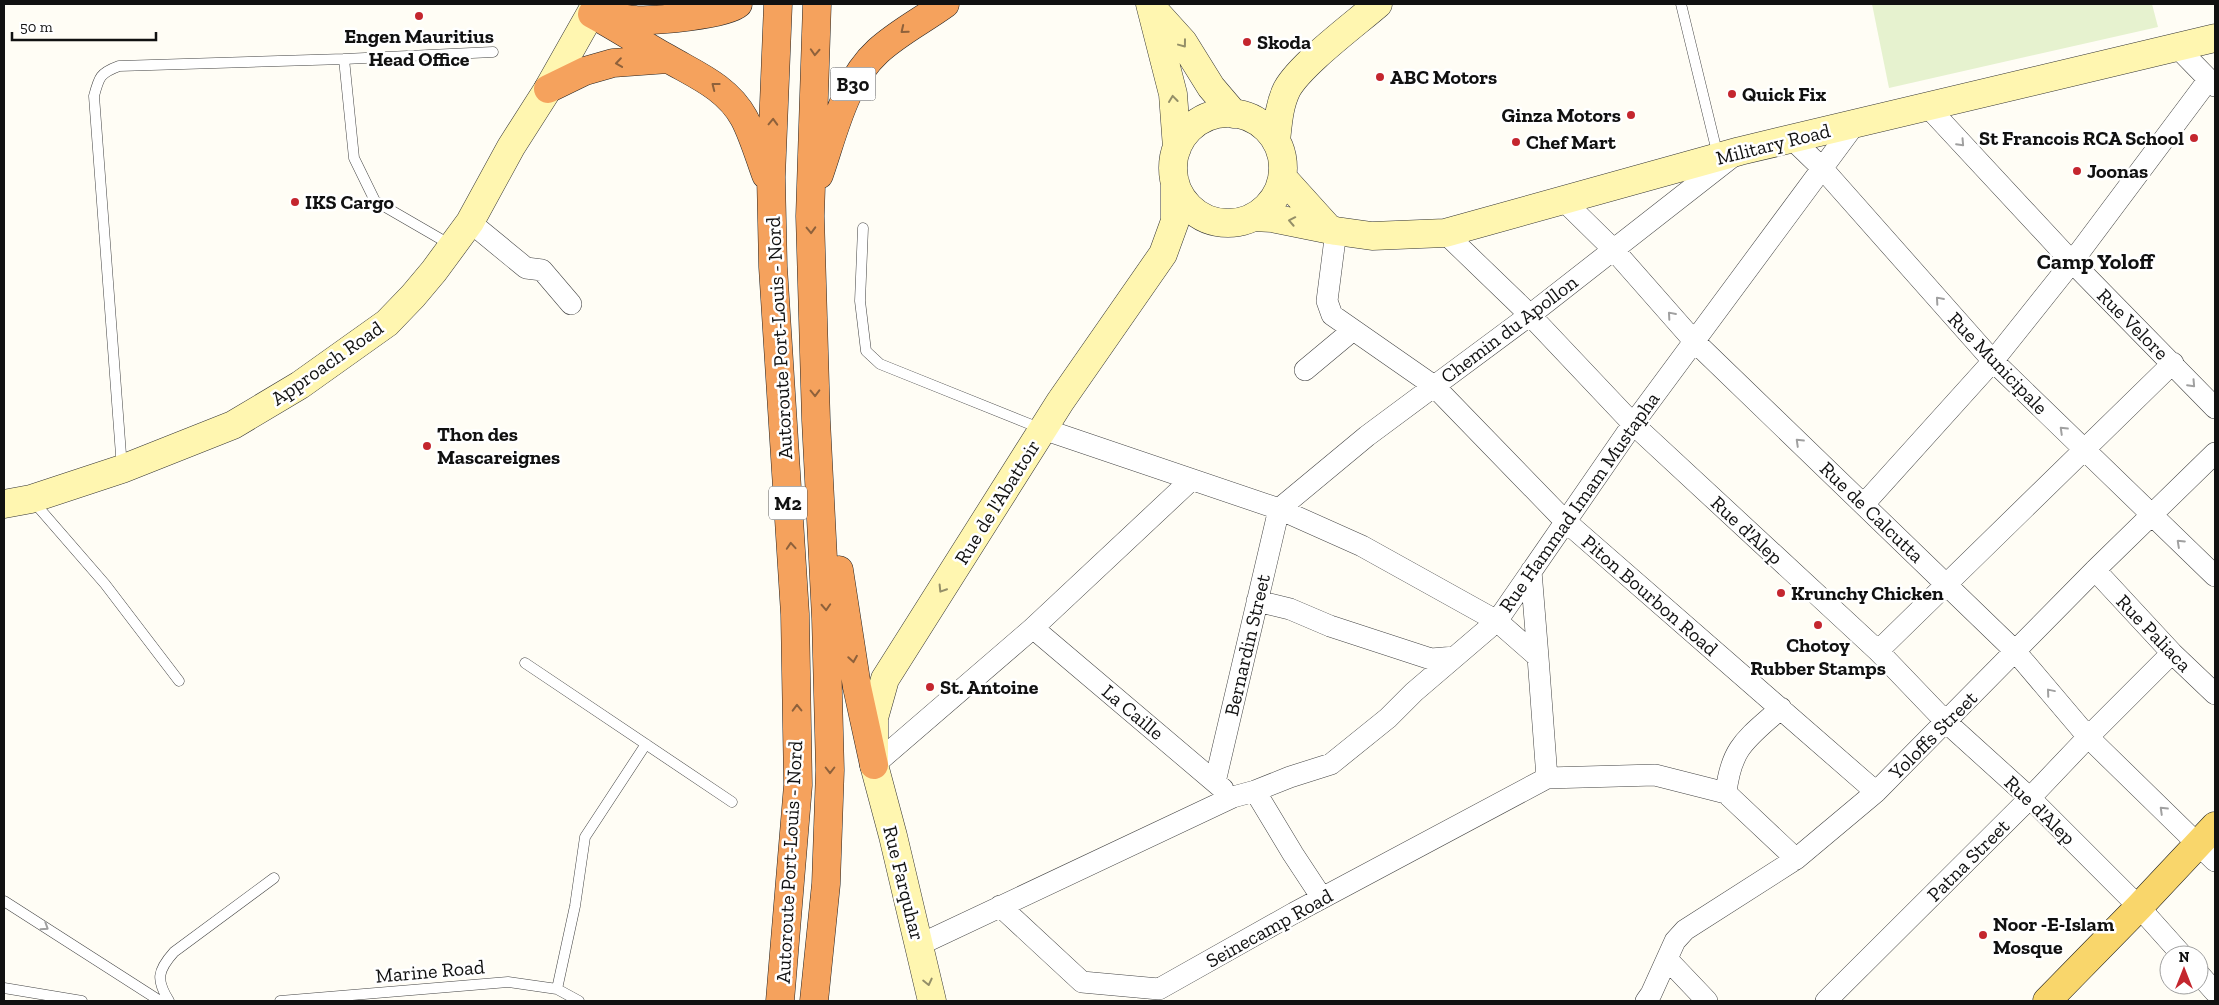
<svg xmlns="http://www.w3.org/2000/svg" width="2219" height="1005" font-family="'Zilla Slab',serif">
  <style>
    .pitch { fill: #e6f2cf }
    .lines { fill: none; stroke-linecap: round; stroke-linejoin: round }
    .lane-casing { stroke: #444; stroke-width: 11 }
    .street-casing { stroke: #444; stroke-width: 22 }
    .secondary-casing { stroke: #333; stroke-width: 29 }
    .primary-casing { stroke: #222; stroke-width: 29 }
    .highway-casing { stroke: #222; stroke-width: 29 }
    .lane { stroke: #fff; stroke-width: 10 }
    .street { stroke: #fff; stroke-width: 21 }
    .secondary { stroke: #fff6b0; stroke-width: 28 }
    .primary { stroke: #f9d66b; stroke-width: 28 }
    .highway { stroke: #f5a25d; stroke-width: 28 }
    .oneway { stroke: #8e613b }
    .oneway2 { stroke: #948f68 }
    .oneway3 { stroke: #a0a0a0 }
    .poi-dot { fill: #c4262e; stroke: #fff; stroke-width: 2 }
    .labels { text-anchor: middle; stroke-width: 5; stroke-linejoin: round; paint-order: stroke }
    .shield { fill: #fff; stroke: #585858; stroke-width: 1 }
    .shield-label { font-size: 19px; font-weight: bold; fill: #111 }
    .poi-label { font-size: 20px; font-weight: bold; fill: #111; stroke: #fff; text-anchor: start }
    .street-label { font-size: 20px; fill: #111; stroke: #fff }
    .quarter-label { font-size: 22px; font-weight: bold; fill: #111; stroke: #fff }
  </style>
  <rect width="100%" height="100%" fill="#fffdf5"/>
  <!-- pitch -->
  <path class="pitch" d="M1872,4H2152L2158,27L1889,88Z"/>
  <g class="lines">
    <defs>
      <path id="lane" d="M1681,4L1718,156
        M344,59L354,158L375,201L451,245
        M863,228L860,301L866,351L880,364L1042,429
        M122,468L94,96C99,77 100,73 119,66L344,59L493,52
        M32,500L105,584L179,681
        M525,663L732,802
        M4,901L160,1001
        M4,988L82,1001
        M557,989L575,906L585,837L646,744
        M169,1001C156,980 157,971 174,952L274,878
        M280,1001L508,982L557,989L579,1001"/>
      <path id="street" d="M2176,46L2215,86
        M1928,107L2072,262L2215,408
        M1792,139L1822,168L1993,361L2215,576
        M1562,199L1613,249L1694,341L2015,651L2088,737L2215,861
        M470,222L526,268L542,270L571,304
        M1336,231L1327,301L1332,315L1434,386L1564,520L1876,792
        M1445,233L1530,315L1633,424L1878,651L1946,722L2030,798L2139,907L2182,955
        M1305,370L1353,330
        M1043,429L1279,509L1362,546L1497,621L1538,657L1547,778
        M1864,504L1993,361L2072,262L2209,79
        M2095,570L2172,653L2215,694
        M1531,571L1538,657
        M1257,601L1290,609L1330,626L1431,659L1455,657
        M1033,628L1223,789
        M1878,651L2173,363
        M874,765L1033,628L1191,480
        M1215,782L1279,509L1367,436L1530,315L1732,157
        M1255,791L1293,854L1322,898
        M1726,793C1731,746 1748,738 1781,708
        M1000,906L1082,982L1159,989L1294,913L1547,778L1655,775L1726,793L1796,859
        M919,945L1233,797L1255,791L1290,777L1331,764L1388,718L1414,692L1497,621L1633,424L1855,124
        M1667,959L1707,1001
        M2199,974L2215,992
        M1646,1001L1651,994L1675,941L1685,930L1796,859L1876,792L2095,570L2215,453
        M1826,1001L2030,798L2088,737L2172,653"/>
      <path id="secondary" d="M1150,4L1173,94L1177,148
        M1154,10L1183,42L1211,87L1234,114
        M1173 168a55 55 0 1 1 110 0a55 55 0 1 1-110 0Z
        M1276,141C1278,123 1279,105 1287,89C1301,64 1355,24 1378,4
        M1283,178L1330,230
        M1253,217L1272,218L1336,231L1372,236L1445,233L1740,151L2215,38
        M4,504L31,499L122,469L233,425L300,385L387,323L413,296L434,271L470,222L511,147L548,89L596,4
        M932,1001L893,836L874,765V718L885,679L1060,402L1163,254L1175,221V182"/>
      <path id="primary" d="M2047,1001L2139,907L2215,826"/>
      <path id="highway" d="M778,4L771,177L773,267L795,614L798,785L780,1001
        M592,14C618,28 642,44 667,58C696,75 727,87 744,118C753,135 759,156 766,175
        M606,16C616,17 626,19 636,20C654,21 726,15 738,4
        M548,89L585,71L613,63L668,59
        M819,175C834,132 844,82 878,51C899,32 923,20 945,4
        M839,570L857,687L874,765
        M814,1001L826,884L830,770L826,618L816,420L810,216L817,4"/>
    </defs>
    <!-- lane casing -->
    <use href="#lane" class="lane-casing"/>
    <!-- street casing -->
    <use href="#street" class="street-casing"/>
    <!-- secondary casing -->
    <use href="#secondary" class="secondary-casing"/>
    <!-- primary casing -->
    <use href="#primary" class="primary-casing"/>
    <!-- highway casing -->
    <use href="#highway" class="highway-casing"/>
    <!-- lane -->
    <use href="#lane" class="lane"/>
    <!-- street -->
    <use href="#street" class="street"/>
    <!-- secondary -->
    <use href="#secondary" class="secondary"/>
    <!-- primary -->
    <use href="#primary" class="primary"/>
    <!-- highway -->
    <use href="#highway" class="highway"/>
  </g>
  <!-- one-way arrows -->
  <defs><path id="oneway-chevron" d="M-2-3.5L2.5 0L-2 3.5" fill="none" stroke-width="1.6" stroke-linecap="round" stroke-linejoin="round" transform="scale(1.25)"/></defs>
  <g class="oneway">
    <use href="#oneway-chevron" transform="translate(904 30) rotate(141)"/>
    <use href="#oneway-chevron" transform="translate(815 52) rotate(93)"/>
    <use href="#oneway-chevron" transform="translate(619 63) rotate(172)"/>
    <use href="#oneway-chevron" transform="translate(715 86) rotate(-142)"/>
    <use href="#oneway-chevron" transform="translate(773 122) rotate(-88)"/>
    <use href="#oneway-chevron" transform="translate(811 230) rotate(88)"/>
    <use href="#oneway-chevron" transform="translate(815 393) rotate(89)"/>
    <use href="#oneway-chevron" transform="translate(791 546) rotate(-94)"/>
    <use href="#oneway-chevron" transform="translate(826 607) rotate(87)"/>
    <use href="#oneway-chevron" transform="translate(853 659) rotate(81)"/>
    <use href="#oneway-chevron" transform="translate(797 708) rotate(-91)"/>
    <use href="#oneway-chevron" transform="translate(830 770) rotate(90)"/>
  </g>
  <g class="oneway2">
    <use href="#oneway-chevron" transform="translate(1183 44) rotate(53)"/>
    <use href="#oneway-chevron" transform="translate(1173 99) rotate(-97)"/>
    <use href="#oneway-chevron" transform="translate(1292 221) rotate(-169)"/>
    <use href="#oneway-chevron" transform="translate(942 589) rotate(122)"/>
    <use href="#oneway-chevron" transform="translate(928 982) rotate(77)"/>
  </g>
  <g class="oneway3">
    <use href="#oneway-chevron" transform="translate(1961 143) rotate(47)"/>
    <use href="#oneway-chevron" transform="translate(1939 300) rotate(-131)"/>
    <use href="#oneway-chevron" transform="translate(1671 315) rotate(-131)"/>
    <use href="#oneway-chevron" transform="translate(2192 384) rotate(47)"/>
    <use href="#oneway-chevron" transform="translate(2063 430) rotate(-136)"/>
    <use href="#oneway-chevron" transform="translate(1799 442) rotate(-136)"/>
    <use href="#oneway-chevron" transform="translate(2180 543) rotate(-137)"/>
    <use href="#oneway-chevron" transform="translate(2050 692) rotate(-130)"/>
    <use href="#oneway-chevron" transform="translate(2163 810) rotate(-136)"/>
    <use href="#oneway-chevron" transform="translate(45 927) rotate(33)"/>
  </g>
  <!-- markers -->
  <g class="poi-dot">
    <circle cx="419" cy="16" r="5"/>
    <circle cx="1247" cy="42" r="5"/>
    <circle cx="1380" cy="77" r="5"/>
    <circle cx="1732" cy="94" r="5"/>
    <circle cx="1631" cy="115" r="5"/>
    <circle cx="2194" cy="138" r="5"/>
    <circle cx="1516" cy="142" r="5"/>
    <circle cx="2077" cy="171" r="5"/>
    <circle cx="295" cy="202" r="5"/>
    <circle cx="427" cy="446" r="5"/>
    <circle cx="1781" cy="593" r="5"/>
    <circle cx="1818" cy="625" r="5"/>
    <circle cx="930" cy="687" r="5"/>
    <circle cx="1983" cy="935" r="5"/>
  </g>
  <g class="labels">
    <!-- shield labels -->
    <g class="shield">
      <rect x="830.5" y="67.5" width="45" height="33" rx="4"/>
      <rect x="769" y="486.5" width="38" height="33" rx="4"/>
    </g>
    <g class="shield-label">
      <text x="853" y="91">B30</text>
      <text x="788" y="510">M2</text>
    </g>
    <!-- poi labels -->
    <g class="poi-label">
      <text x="419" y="43" text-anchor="middle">Engen Mauritius<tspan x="419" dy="23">Head Office</tspan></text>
      <text x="1257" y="49">Skoda</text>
      <text x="1390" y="84">ABC Motors</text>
      <text x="1742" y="101">Quick Fix</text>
      <text x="1621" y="122" text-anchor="end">Ginza Motors</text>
      <text x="2184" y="145" text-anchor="end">St Francois RCA School</text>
      <text x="1526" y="149">Chef Mart</text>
      <text x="2087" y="178">Joonas</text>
      <text x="305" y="209">IKS Cargo</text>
      <text x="437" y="441">Thon des<tspan x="437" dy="23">Mascareignes</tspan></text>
      <text x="1791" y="600">Krunchy Chicken</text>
      <text x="1818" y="652" text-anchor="middle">Chotoy<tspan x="1818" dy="23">Rubber Stamps</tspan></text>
      <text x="940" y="694">St. Antoine</text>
      <text x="1993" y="931">Noor -E-Islam<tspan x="1993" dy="23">Mosque</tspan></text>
    </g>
    <!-- street labels -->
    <g class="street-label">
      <text transform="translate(1773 144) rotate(-14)" y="7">Military Road</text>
      <text transform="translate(2133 324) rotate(45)" y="7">Rue Velore</text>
      <text transform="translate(1509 329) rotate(-37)" y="7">Chemin du Apollon</text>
      <text transform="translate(779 338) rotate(-93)" y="7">Autoroute Port-Louis - Nord</text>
      <text transform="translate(327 363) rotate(-35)" y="7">Approach Road</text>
      <text transform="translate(1998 363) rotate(46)" y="7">Rue Municipale</text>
      <text transform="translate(997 502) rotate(-58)" y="7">Rue de l'Abattoir</text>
      <text transform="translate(1579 502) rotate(-55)" y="7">Rue Hammad Imam Mustapha</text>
      <text transform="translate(1872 512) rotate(44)" y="7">Rue de Calcutta</text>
      <text transform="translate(1747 530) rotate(43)" y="7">Rue d'Alep</text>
      <text transform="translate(1650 595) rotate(41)" y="7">Piton Bourbon Road</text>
      <text transform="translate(2154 633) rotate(46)" y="7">Rue Paliaca</text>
      <text transform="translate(1247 645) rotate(-77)" y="7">Bernardin Street</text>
      <text transform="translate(1133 712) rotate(40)" y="7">La Caille</text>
      <text transform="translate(1933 735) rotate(-45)" y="7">Yoloffs Street</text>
      <text transform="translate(2040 810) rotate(44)" y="7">Rue d'Alep</text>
      <text transform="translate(1968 860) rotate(-45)" y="7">Patna Street</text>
      <text transform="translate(789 862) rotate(-87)" y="7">Autoroute Port-Louis - Nord</text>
      <text transform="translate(904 883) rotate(76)" y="7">Rue Farquhar</text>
      <text transform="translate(1269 928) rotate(-29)" y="7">Seinecamp Road</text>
      <text transform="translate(430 971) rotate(-5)" y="7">Marine Road</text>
    </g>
    <!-- quarter labels -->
    <g class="quarter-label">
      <text x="2095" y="269">Camp Yoloff</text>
    </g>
  </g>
  <!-- border -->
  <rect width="2219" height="1005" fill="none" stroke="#111111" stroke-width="10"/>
  <!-- north arrow -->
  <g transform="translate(2184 970)"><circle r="24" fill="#ffffff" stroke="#a0a0a0"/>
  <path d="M0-4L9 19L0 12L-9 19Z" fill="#c4262e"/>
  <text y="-8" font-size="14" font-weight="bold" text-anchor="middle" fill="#111111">N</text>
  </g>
  <!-- scale -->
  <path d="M12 32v8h144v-8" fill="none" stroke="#111111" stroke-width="2.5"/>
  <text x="20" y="32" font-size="15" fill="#111111" stroke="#ffffff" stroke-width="4" paint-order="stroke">50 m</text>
</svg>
